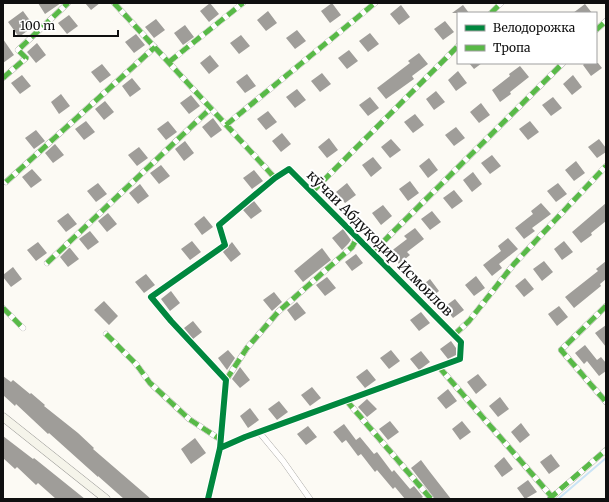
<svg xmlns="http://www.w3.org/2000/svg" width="609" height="502" font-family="Merriweather,serif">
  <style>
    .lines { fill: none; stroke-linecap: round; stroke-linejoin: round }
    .stream { stroke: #cae4f6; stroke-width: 2 }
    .building { fill: #9f9d99 }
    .street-casing { stroke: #969592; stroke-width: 6 }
    .secondary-casing { stroke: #8c8b89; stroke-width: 9 }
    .street { stroke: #fffefd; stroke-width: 5.5 }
    .secondary { stroke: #f5f4ea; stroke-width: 8 }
    .quiet { stroke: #58b947; stroke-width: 5; stroke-dasharray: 10 5; stroke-linecap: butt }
    .cycleway-casing { stroke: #fff; stroke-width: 8 }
    .cycleway { stroke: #00873e; stroke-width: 6 }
    .labels { text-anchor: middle; stroke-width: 4; stroke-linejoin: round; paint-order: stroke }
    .street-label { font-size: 14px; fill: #0f0f0f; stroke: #fff }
  </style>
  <rect width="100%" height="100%" fill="#fcfaf4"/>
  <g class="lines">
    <!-- stream -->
    <path class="stream" d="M558,499L606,458"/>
  </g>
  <!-- building -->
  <path class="building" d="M38,3H61L45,14Z
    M85,3H100L91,10Z
    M210,3L219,14L209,22L200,11Z
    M332,3L341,15L330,23L321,11Z
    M585,4L592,13H573Z
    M401,5L410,17L399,25L390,14Z
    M463,5L469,13H452Z
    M23,11L34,26L19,37L8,22Z
    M268,11L277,23L266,31L257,20Z
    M69,15L78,26L67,34L58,23Z
    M156,19L165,30L154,38L145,27Z
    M445,21L454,32L443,40L434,29Z
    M185,25L194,37L183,45L174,33Z
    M297,30L306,41L295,49L286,38Z
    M370,33L379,44L368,52L359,41Z
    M136,34L145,45L134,53L125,42Z
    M241,35L250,46L239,54L230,43Z
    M3,39L14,55L3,63Z
    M37,43L46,55L36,63L27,52Z
    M349,50L358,61L347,69L338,58Z
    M419,53L428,64L412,76L414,79L386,99L377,88L410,63L408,61Z
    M210,55L219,66L209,74L200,63Z
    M469,63H482L474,69Z
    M585,63H598L602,68L591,76L583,65Z
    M102,64L111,75L100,83L91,72Z
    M520,66L529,77L510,92L511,94L500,102L492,90L510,76L509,74Z
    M458,71L467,83L456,91L448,80Z
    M322,73L331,84L320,92L311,81Z
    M247,74L256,86L245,93L236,82Z
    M22,75L31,86L20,94L11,83Z
    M573,75L582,87L572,95L563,84Z
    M132,78L141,89L130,97L122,86Z
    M297,89L306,100L295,108L286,97Z
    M436,91L445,102L434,110L426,99Z
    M61,94L70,106L59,114L51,102Z
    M191,95L200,106L189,114L180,103Z
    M370,97L379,108L368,116L359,105Z
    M553,97L562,108L551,116L542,105Z
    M105,101L114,112L104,120L95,109Z
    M481,103L490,115L479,123L470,112Z
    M268,111L277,122L266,130L257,119Z
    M415,114L424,125L413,133L404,122Z
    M213,118L222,130L211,138L202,127Z
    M86,121L95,132L84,140L75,129Z
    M168,121L177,132L166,140L157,129Z
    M530,121L539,132L528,140L519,129Z
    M456,127L465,138L454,146L445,135Z
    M36,130L45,141L34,149L25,138Z
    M282,133L291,144L281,152L272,141Z
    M329,138L338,150L327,158L318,147Z
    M391,139L401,150L390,158L381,147Z
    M599,139L606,148V152L597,158L588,147Z
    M185,141L194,153L184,161L175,149Z
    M55,144L64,155L53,163L45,153Z
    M139,147L148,158L137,166L128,155Z
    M492,155L501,166L490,174L481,163Z
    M373,157L382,168L371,177L362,165Z
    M429,158L438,170L428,178L419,166Z
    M576,161L585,173L574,181L565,170Z
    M161,165L170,176L159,184L150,173Z
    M32,169L42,180L31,188L22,177Z
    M254,170L263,181L252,189L243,178Z
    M473,172L482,184L472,192L463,180Z
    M410,181L419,193L408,201L399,189Z
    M98,183L107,194L96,202L87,191Z
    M347,183L356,195L345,203L336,192Z
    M558,183L567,194L556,202L547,191Z
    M140,184L149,196L138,204L129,193Z
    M454,190L463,201L452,209L443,198Z
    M254,201L262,211L251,219L243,210Z
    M541,203L551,214L532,228L535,231L524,239L515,228L533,214L531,211Z
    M606,203V221L591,233L592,235L581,243L572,232Z
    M383,205L392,216L381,225L372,213Z
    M432,211L441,222L430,230L421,219Z
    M68,213L77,224L66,232L57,221Z
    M108,213L117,224L107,232L98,221Z
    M204,216L213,227L202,235L194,224Z
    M415,228L424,239L407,252L410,255L399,264L390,252L407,239L404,236Z
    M343,229L351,240L348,244L342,250L332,238Z
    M90,231L99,242L88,250L79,239Z
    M508,238L518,249L499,264L502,268L492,276L483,265L501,251L498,246Z
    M192,241L201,252L190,260L181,249Z
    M564,241L573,252L562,260L554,249Z
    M38,242L47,253L36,261L27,250Z
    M232,242L241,254L231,262L223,252Z
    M69,248H70L79,259L68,267L60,257Z
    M322,248L331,260L303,282L294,271Z
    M356,254L363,263L352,271L345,262Z
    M544,261L553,272L542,281L533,269Z
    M606,261V279L600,284L601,286L574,308L565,297L598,271L596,269Z
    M13,267L22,279L11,287L3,277V275Z
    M146,274L155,285L144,293L135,282Z
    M476,276L485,288L474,296L465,285Z
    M327,277L336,288L325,296L316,285Z
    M525,278L534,289L524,297L515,286Z
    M430,279L439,291L429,299L420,287Z
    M171,291L180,303L170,311L161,299Z
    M274,292L282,302L272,311L263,300Z
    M455,299L464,310L453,318L444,307Z
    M104,301L118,316L109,325L94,310Z
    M297,302L306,313L295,321L287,310Z
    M559,306L568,317L557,326L548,314Z
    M421,312L430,323L419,331L410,320Z
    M193,321L202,332L193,339L184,328Z
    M606,325V347L595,333Z
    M451,341L456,348V355L448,359L440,349Z
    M585,345L597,360L601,357L606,363V371L599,376L587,361L584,364L575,353Z
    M228,350L235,358L227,370L218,358Z
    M391,350L400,361L389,369L380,358Z
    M421,351L430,362L419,370L410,359Z
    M240,367L250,380L240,388L232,379Z
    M367,369L376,380L365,388L356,377Z
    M478,374L487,385L476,394L467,382Z
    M3,376L11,382L13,380L30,394L31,393L45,405L44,406L78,433L94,448L93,449L151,499H124L98,476V477L49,433L48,434L16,404L15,406L3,395Z
    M312,387L321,398L310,406L301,395Z
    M448,389L457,401L446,409L437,398Z
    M500,397L509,409L498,417L489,406Z
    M367,399L377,409L367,417L358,407Z
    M279,401L288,412L277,420L268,409Z
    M250,408L259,420L248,428L240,416Z
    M390,421L399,432L388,440L379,429Z
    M462,421L471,432L460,440L452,429Z
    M521,423L530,435L520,443L511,432Z
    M344,424L356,440L360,437L374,454L377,452L392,472L394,470L410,489L414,486L423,497L420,499H405L395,487L393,489L377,470L375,472L361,454L358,456L346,440L342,443L333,432Z
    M308,426L317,437L306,445L297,434Z
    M3,436L33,459L34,458L85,499H56L38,483L36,485L17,467L15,469L3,458Z
    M195,438L206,453L191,464L181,449Z
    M551,454L560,466L549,474L540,462Z
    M504,457L513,469L502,477L494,466Z
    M421,460L430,472L451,499H435L411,468Z
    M528,480L537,492L525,499L517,488Z"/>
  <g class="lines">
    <defs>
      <path id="street" d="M114,3L275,178
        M491,13L501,3
        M596,30L606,21
        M169,62L243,3
        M3,78L26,58L18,50L68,3
        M226,125L375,3
        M6,182L155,47
        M312,192L458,46
        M372,253L563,63
        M47,263L211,108
        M606,306L561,350L606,402
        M3,308L23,328
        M106,334L136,364L150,383L189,419L221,440
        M454,335L469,321L514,264L606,166
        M439,367L552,497
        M226,380L247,348L278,312L352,247L357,238
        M346,400L431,499
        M259,432L283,461L310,499
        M208,499L220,448L226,380L171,321L151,297L225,245L219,225L275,178L289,169L461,342L460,359L245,437L220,448
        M550,499L606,450"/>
      <path id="secondary" d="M3,417L106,499"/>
    </defs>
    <!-- street casing -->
    <use href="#street" class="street-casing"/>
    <!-- secondary casing -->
    <use href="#secondary" class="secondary-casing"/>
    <!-- street -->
    <use href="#street" class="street"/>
    <!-- secondary -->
    <use href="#secondary" class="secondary"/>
    <!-- quiet -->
    <path class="quiet" d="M114,3L275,178
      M491,13L501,3
      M596,30L606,21
      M169,62L243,3
      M3,78L26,58L18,50L68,3
      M226,125L375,3
      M6,182L155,47
      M312,192L458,46
      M372,253L563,63
      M47,263L211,108
      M606,306L561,350L606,402
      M3,308L23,328
      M106,334L136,364L150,383L189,419L221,440
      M454,335L469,321L514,264L606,166
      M439,367L552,497
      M226,380L247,348L278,312L352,247L357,238
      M346,400L431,499
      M549,499L606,450"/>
    <defs>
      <path id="cycleway" d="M208,499L220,448L226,380L171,321L151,297L225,245L219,225L275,178L289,169L461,342L460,359L245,437L220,448"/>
    </defs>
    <!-- cycleway casing -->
    <use href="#cycleway" class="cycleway-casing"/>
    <!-- cycleway -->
    <use href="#cycleway" class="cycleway"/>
  </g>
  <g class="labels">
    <!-- street labels -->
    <g class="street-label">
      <text transform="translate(380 243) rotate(45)" y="5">кӯчаи Абдуқодир Исмоилов</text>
    </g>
  </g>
  <!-- border -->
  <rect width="609" height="502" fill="none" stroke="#0f0f0f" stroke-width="8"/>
  <!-- legend -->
  <rect x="457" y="12" width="140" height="52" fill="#ffffff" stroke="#9f9f9f"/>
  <rect x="465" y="25" width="20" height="6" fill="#00873e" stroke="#9f9f9f"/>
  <text x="493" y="32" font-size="12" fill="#0f0f0f">Велодорожка</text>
  <rect x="465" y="45" width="20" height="6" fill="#58b947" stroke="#9f9f9f"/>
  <text x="493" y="52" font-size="12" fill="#0f0f0f">Тропа</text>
  <!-- scale -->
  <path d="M14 30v6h104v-6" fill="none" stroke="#0f0f0f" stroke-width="2"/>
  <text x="20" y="30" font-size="12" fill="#0f0f0f" stroke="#ffffff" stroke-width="3" paint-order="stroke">100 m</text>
</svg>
